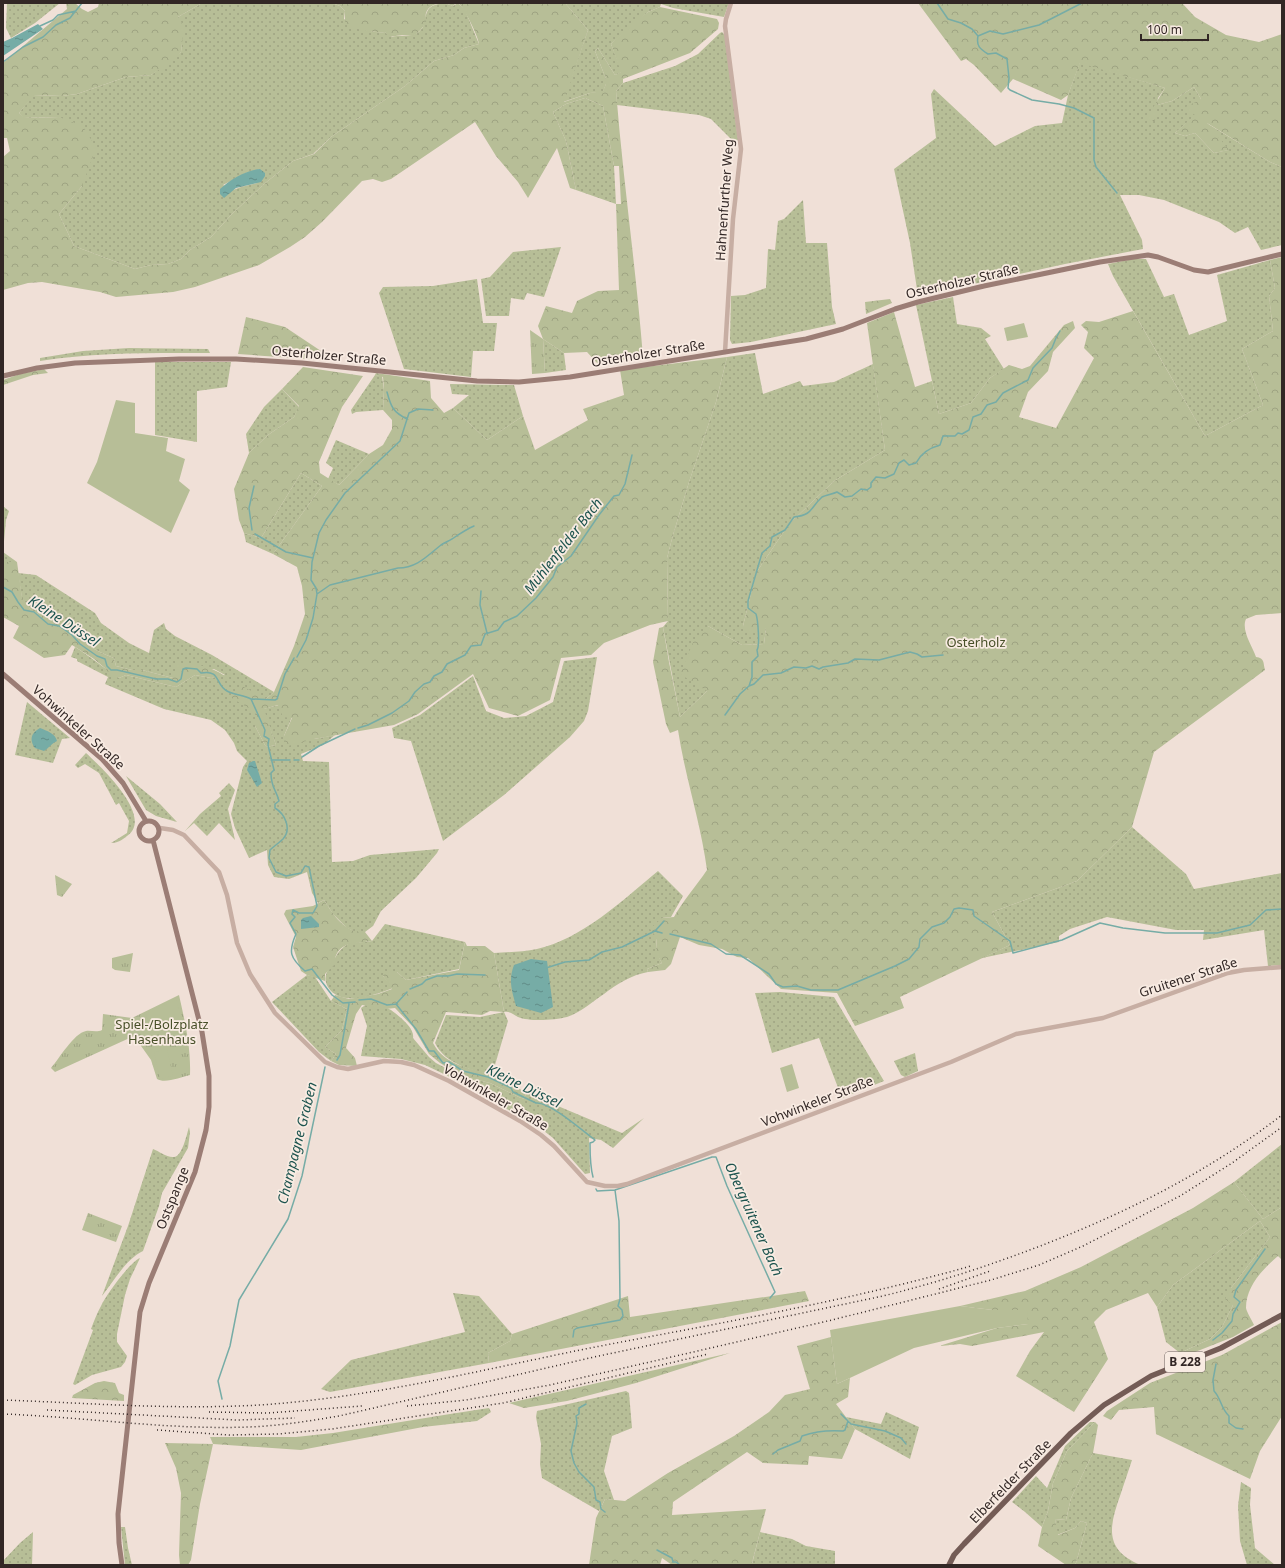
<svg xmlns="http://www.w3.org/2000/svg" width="1285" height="1568" font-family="'Noto Sans',sans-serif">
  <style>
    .grass { fill: url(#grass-dots); fill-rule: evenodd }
    .forest { fill: url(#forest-crowns) }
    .park { fill: url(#park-tufts) }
    .garden { fill: #b7be97 }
    .water { fill: url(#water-ripples) }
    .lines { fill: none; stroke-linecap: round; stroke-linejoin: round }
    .stream { stroke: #76aca6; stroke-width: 1.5 }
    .tertiary { stroke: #c7aea3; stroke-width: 4.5 }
    .secondary { stroke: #9b7d75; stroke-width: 5 }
    .primary { stroke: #745c56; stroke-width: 5.5 }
    .rail { stroke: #322725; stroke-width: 1.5; stroke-dasharray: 1 3; stroke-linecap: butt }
    .labels { text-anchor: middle; stroke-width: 3.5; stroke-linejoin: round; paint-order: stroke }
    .shield { fill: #f8ebe2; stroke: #6d625e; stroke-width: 1 }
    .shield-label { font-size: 12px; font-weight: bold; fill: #322725 }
    .street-label { font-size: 13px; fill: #322725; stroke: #f8ebe2 }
    .park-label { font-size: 13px; fill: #485029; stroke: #f8ebe2 }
    .water-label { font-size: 14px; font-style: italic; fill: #1c534e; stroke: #f8ebe2 }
  </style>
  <defs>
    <pattern id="grass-dots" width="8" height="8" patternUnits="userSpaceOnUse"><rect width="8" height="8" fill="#b7be97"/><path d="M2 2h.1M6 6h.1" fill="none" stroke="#9ea382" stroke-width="1.8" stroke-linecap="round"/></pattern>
    <pattern id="forest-crowns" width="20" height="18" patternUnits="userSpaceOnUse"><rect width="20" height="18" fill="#b7be97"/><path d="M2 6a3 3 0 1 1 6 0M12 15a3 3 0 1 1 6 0" fill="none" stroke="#9ea382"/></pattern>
    <pattern id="park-tufts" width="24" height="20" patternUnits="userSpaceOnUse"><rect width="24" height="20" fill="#b7be97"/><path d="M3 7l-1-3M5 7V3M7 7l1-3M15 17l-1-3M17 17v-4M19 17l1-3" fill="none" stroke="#9ea382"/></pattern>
    <pattern id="water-ripples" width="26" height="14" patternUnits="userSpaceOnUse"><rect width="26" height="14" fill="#76aca6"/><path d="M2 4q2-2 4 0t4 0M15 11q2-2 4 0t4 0" fill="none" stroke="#618c87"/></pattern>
  </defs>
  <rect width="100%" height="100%" fill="#f0e0d7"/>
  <!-- grass -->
  <path class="grass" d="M7,3H60L35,23L11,38L6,28Z
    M202,3H332L340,6L345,11L344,19C357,26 370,34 385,32L392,37C401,34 410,38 417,33C431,25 419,8 438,4C443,3 448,4 453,6L458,3L465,10L479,44L464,48L454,55L434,61L405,86L331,137L313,154L293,161L264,184L232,214L211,237L190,250L181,259L168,264L151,265L135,269L74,246L59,214L82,186L59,117L24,118L19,113L33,95L62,96L77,94L126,77L151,75L181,52L182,41L178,17ZM260,169L257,183L241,187L233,190L223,185L246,173Z
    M565,3H729L724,17L673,8L661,4L660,7L648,12L611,44L622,72L615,75L598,48L595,51L606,79V84L603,92L590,93L563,102L588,30Z
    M722,32L725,35L738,140L734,142L711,119L699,115L617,105L616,91L623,83L675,66L698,54L720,33Z
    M1080,62L1165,88L1158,98L1157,105L1172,101L1194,87L1201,99L1196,115L1175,133L1185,136L1195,133L1214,153L1228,150L1205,122L1270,162L1282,167V245L1261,250L1248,227L1235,233L1219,222L1164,200L1139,195H1120L1142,240L1143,249L1065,264L918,296L910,243L894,169L936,138L931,94L934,89L995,146L1035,126L1062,123L1068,95Z
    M585,98L603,106L614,166L616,204L576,190L566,141L553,112L566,104Z
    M803,200L806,243H827L832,307L836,324L751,342L732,344L730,340L731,296L745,295L766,288L768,249L775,250L778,221L784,219Z
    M561,247L544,297L527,293L524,300L511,298L509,316H486L481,279L490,277L513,252Z
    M1133,259H1146L1164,297L1174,294L1189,335L1227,321L1217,275L1270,260L1275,288L1269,296L1273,331L1242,349L1263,405L1205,436L1113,276L1108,264Z
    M477,279L483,323H497L494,351H473L471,377L404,369L379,293L383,287L433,286Z
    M953,297L957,324L981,328L991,336L985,339L1004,369L990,378L971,403L939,414L916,305Z
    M543,339L564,353L566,370L545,373Z
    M129,348L208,349L210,353C154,353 96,352 40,361V358L83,351Z
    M755,353L763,394L800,381L803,386L834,382L873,364L885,450L834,481L789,524L756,573L743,626L766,628L764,644L742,645L708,626L707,691L680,717L663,627L668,621L667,558L673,535L689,482L716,402L727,357Z
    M155,362H231L227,387L197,391V442L155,435Z
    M375,375L382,376L384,390L383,410L356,412L352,414L351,410Z
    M450,384L514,385L523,416L487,440L453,408L469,395L452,394Z
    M282,389L299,407L294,417L268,435L249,453L246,434L264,407Z
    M336,440L369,454L339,485L328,479L333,468L326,463Z
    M301,473L322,486L273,554L246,542L244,533L261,538Z
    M3,506L9,511L6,520L3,552L17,562H3Z
    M18,573L36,575L95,613L101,623L129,643L149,653L154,630L164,623L166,629L175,636L212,655L274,692L266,699L255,712V726L266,747L276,745L263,709L279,705L292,717L284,736L314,739L335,735L323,745L301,754L303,761L329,762L332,862L353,861L370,855L439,849L437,853L416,878L381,911L373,926L365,932H356L347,928L333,914L324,900L318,903L312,893L307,872L289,879L274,877L268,865L267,850L249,858L235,828L231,814L243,767L247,761L237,751L234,743L225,730L211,720L164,709L105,684L108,677L77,661V659L71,657L75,647C91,657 104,668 119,678L126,675L176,687L195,675L211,678L225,675L214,669L173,678L142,670H132L116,666L114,658C89,648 81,642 65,620L32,612L22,598Z
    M597,657L588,711L584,721L570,737L504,795L443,841L411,741L394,738L392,728L420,715L473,676L486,711L504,718L526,716L553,702L564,661Z
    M27,702L70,738L62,739L53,763L15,755Z
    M86,753C100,766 155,817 127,836C122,840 118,843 111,843L127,833L129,821L119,803L116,805L99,773L85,764L78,768L75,765Z
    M126,776L160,804L177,822L156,816L146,810Z
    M229,783L235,790L228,809L235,840L219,823L207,836L194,823L185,831L200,814L221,796L219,793Z
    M1132,827L1186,874L1194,889L1282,873V965L1268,966L1264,930L1203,940L1204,930H1176L1107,917L1070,929L1059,936V942L982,958L1010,945L992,912L1077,881Z
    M658,871L683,896L671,917L662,918C658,935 652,946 662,963L647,969L648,972C631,975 617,984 604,994C592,1002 581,1012 567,1017C555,1020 530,1022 518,1017C513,1014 510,1011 504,1012L508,1021L492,1075C471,1070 445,1064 435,1043L446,1015L480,1017L504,1012L494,953C508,952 523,952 537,949C582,939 623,900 658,871Z
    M385,924L465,942L459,969L406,980L397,972L383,976L393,988C374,995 341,1008 328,987C323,978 326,973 331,965C336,956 339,949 348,944C355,941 365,943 372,941Z
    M307,975L315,977L331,1001L347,1009L342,1030L325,1047L336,1054L331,1061L319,1052L272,1002Z
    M780,992L834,997L884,1081L842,1098L819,1038L772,1053L755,993Z
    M367,1004C374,1005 385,1006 391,1010C399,1016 415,1028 413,1038L429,1057L436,1063L461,1076L490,1083L523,1099L527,1093L622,1133L644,1118L613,1148L601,1140L589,1138L590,1173L585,1174L553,1138L539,1127L446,1075L425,1065L401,1059L361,1056L367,1026L361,1008Z
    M915,1053L918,1071L905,1077L901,1075L894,1061Z
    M189,1127L190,1132L188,1148L162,1193L159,1206L143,1251C126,1259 114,1281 102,1296L128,1226L153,1149C159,1151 167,1158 174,1157C182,1157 187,1134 189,1127Z
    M1282,1144V1207L1263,1219L1234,1182Z
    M1260,1221L1270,1237L1231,1288L1233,1305L1222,1327L1210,1339L1180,1353L1166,1342L1157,1307L1173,1285Z
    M140,1258L130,1279L125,1295L117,1334V1342L127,1356L125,1362L121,1367L92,1375L75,1385L73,1384L93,1330L91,1329C94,1321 97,1313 101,1306C106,1295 130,1262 140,1258Z
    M453,1293L479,1296L512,1334L510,1341L488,1353L489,1363L330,1392L321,1389L351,1360L465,1332Z
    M626,1391L629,1393L632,1428L612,1436L604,1471L614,1500L605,1499L599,1511L542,1478L540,1464L541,1444L536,1417L537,1411Z
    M489,1408L491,1412L477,1421L450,1424V1414Z
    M886,1412L919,1427L910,1459L855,1429L846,1417L881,1424Z
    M1090,1422H1095L1067,1451L1053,1483L1048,1511L1042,1527L1025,1512L1012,1502L1036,1476L1047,1488L1065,1446Z
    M1093,1453L1132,1460C1128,1472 1124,1484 1120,1496C1109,1527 1104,1550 1141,1565H1074L1076,1563L1087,1523L1081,1521L1075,1528L1057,1535L1055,1519L1066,1520L1071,1498Z
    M1241,1482L1251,1488L1250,1505L1255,1548L1275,1565H1247L1240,1541L1238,1506Z
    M121,1527H125L128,1548L132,1565H125Z
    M33,1532L32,1565H3V1561L20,1543Z
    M760,1532L792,1539L806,1546L835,1551V1564L840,1565H754L752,1564Z"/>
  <!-- forest -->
  <path class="forest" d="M66,3H75L82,9L88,12L98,7L99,3H202L178,17L184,27L181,52L172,61L151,75L126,77L77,94L62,96L34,95L19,113L25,118L59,117L83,126L96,148L82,186L59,214L74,246L135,269L151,265L168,264L181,259L190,250L211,237L232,214L264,184L293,161L314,154L331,137L405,86L434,61L454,55L464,48L479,44C478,36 464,7 458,3H565L588,30L564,102L590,93L603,91L606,84V79L595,51L598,48L615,75L621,72L611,44L634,22L648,12L660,7L717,19L719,23L718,29L690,53L623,79V83L616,91C623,180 636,268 643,357L598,364L587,352L564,353L543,339L538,326L546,306L572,313L577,301L598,291L619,290L616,204H621L619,166H614L603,106L585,98L566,104L553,112L566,141L576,190L570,188L557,148L528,198L518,182L496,156L475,122L391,179L382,182L373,179L362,181L322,222L305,237L290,247L259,265L195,287L173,292L116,297L100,292L42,282L28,283L3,290V157L10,151L7,138H3V63L67,9Z
    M332,3H456L453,6C444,2 430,2 426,13C425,17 427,19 426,22C423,28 418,33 413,36L402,35L389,37L385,32C376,33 352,30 345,23V11L340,6Z
    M918,3H1182L1195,17L1226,35L1259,42L1282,34V167L1270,162L1207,123L1229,150L1214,153L1195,133L1185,136L1175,133L1195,115L1184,108L1201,99L1194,87L1172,101L1157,105L1155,121H1145L1165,88L1080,63L1068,95L1061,100L1013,79L1001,93L974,65L966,59L961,61Z
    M1282,257V613L1256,615L1246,619C1241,630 1252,646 1256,657C1265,658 1263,663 1265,670L1154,752L1132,827L1077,881L992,912L1010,945L900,997L904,1008L855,1026L837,993L781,989L748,958L737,957L722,949L699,945L680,937L671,964L665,970L648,972L647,969L662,963L656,953L657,938L650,929L662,918L674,917C682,902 697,885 707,870C701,823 685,777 678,730L670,733L666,724L653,662L659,628L663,627L669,662L680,717L707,691L680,674L694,640L708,626L742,645L764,644L766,628L751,633L743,626L756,573L789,524L834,481L885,450L867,323L894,312L915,387L932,381L939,414L971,403L990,378L1009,365L1022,369L1030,366L1064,325L1073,321L1075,328L1053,352L1048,371L1028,392L1019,417L1056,428L1094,358L1084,348L1088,332L1081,325L1086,321L1099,322L1133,311L1205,436L1263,405L1242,349L1273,331L1269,296L1275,288L1270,260Z
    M890,299L892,303L866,314L865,302Z
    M246,317L285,327L336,361L238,354Z
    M727,357L716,402L689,482L673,535L667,558L668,621L650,625L604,643L591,655L561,658L550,700L518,716L489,708L473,674L418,714L394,725L314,739L284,747V736L292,718L283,717L278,705L264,709L276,745L266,747L255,726V712L230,697L242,686L266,699L274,692L294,646L305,614L302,586L297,567L273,554L322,486L301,473L261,538L244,533L239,520L234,489L249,453L268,435L294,417L299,406L282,389L303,367L363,376L342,407L319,462L320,473L339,485L369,454L383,445L392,429V420L383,410L384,390L383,377L375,375L376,373L430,381L431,398L444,413L453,408L487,440L523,416L535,450L588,420L583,409L624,395L620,370Z
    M44,369L48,373L33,375L3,385V380L20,374Z
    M3,562H17L22,597L32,612L65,620C81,642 89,648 114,658L116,666L132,670H142L173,678L177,663C194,663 210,666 225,676L211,678L195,675L176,687L126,675L119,678L109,674L106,669L94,659L72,645L65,655L44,658L13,638L19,626L3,617Z
    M324,900C334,916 345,933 365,932L372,941C358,944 341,940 335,958L338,961L325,974V981L307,975L301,971L293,947L296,937L284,914L286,910L313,906Z
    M465,942L467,946H485L494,953L504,1012L490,1011L482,1015L446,1012L433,1043C445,1066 469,1067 491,1075C503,1079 516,1087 527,1093L523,1099L490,1083L461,1076L440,1063L429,1054L413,1027L395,1008L386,1009L362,1005L356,1014L346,1048L355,1058L357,1066L339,1065L331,1061L336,1054L325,1047L342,1030L347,1009L331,1001L335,995L349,999L378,994L392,989L383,976L386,972H397L406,980L459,970Z
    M1234,1182L1263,1219L1282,1207V1260L1278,1256C1263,1269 1246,1286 1246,1308C1247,1313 1252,1320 1254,1325L1233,1337L1180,1358V1353L1210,1339L1222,1327L1233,1305L1225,1299L1231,1288L1270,1237L1260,1221L1173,1285L1157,1307L1148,1293L1106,1310L1094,1322L1108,1359L1074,1412L1016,1376L1030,1351L1044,1332L972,1346L960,1344L939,1346L997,1328L1028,1324L993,1310L960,1306L1025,1291L1081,1267L1193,1208Z
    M805,1291L809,1301L489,1363L488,1353L510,1341L512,1334L628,1296L630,1317Z
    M1282,1322V1416L1260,1451L1250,1479L1156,1434L1154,1407L1119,1410L1111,1420L1103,1416L1107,1411L1150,1383L1222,1355Z
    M831,1337L837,1384L850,1378L848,1397L836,1404L855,1429L842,1459L809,1456L808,1465L763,1463L747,1452L673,1502L672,1515L766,1509L752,1563L754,1565H672L662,1558L660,1565H589L596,1518L605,1499L625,1501L668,1473L734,1436L769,1412L785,1395L810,1389L797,1346Z
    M730,1353L636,1383L567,1401L524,1408L509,1403Z
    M104,1381L115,1383L119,1393L124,1395V1401L72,1398L73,1395L95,1383Z
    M450,1414V1424L423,1427L301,1450L213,1444L200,1504L191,1560L188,1565H180L179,1555L181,1493L176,1468L165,1443L213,1444L210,1437H296L333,1433Z
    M1095,1422L1098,1425L1093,1453L1071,1498L1066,1520L1055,1519L1058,1535L1075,1528L1081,1521L1087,1523L1076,1563L1074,1565H1066L1038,1546L1042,1527L1048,1511L1053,1483L1067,1451Z"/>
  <!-- park -->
  <path class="park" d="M530,330L543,339L545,373L532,374Z
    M55,875L72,884L62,897L57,895Z
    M133,953L130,972L115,970L112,968V958Z
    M179,995C185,1022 191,1047 190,1075C181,1077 165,1084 157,1079L151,1060L134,1036L55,1072L51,1068C59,1059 74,1033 86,1031C91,1030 96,1033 102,1030L103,1014L132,1018Z
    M88,1213L122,1226L116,1242L82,1230Z"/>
  <!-- garden -->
  <path class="garden" d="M1024,323L1028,337L1007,341L1004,328Z
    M116,400L135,403V433L168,438L166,451L185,459L179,481L190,490L171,533L87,483L97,462Z
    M176,1000L183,1026L185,1049L172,1040L153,1032L146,1015Z
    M167,1049L173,1076L160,1079L154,1052Z
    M792,1064L799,1088L787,1092L780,1068Z
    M960,1306L993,1310H1027L1028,1324L997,1328L914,1348L837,1384L830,1330Z"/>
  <!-- water -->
  <path class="water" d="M38,24L43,29L3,56V42L12,38Z
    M260,169L265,173V176L261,182L236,188L224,198L220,194V189C230,180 246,170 260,169Z
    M40,728C47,731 55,733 57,741C52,743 49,748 44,751L35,748C29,740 31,733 40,728Z
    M253,761H255L262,783L257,787L247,770L249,763Z
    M311,916L319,924V927L301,929V920L303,918Z
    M531,959L547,961L553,1007L541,1013L516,1006C512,991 508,981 514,965Z"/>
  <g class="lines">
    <!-- stream -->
    <path class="stream" d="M937,3L948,19L961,23L972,29L978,36C976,46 980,49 988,54L996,53L1007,59L1009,78L1008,88L1010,90L1032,100L1059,104L1074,108L1094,118V160L1096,167L1117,193
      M40,26L53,20L58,15L76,11
      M978,36L990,31L1003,34L1039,25L1082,3
      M3,62L23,47L43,37L56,25L70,18L82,3
      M387,392C391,407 393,412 407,419
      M252,530L249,508L254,486
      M255,534L286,552L313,558
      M3,587L12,592L18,602L24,610L34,612L48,624L59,626L65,630L72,635L80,644L97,656L105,659L107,666L111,670H117L156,679H168L177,682L181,679L183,669L186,668L197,669L201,673C221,669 215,685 227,691C234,695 244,695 251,699L265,730L264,736L269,739L268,745L274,770L271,773C271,788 276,789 279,801L275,804V808C285,814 292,829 283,839C279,843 274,846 270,850L269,858L276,872L286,876L301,873L305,866L309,867L317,906L313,913H299L293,910L292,914L295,917L290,923L296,934C288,952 290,958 305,971L312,969L332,995L343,1003L355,1002
      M481,591L480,605L487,633
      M317,594L330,585L398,568C417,568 427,556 441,545C446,542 451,540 455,537C461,533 467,529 474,526
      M297,657L306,640L313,618L317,594L316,588L311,580L312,562L319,533L326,520L345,493L400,441L409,413L418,409L433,410
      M749,686L754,684L763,675L781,673L794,667L806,668L812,666L819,669L823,667L848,663L855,659L879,660L910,652L917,654L922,657L943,655
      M252,699L275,700L277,699L285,674L294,658
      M725,715L740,694L749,686L752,677V662L758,656L757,650C760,646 758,620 756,614L748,608V601L762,553L770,546L772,537L785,530L794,517C813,515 810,508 822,497C826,495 833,494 837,492L845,497L852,496L861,489L867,490L871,487V483L876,477L885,478L894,474L899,463L904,460L909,465L916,463C921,453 929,448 940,445L943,436H955L958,433L962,434L969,430L973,417L981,414L987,405L996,402L1003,393L1028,380L1033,368L1052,348L1056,338L1060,331
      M358,728L368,725L392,713L409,701L415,692L424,684L430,682L434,676L442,672L447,664L465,655L471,646L481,645L485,634L498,630L504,622L517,616L536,598L553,577L557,567L571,556L599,515L614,496L619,495L625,484L632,455
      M302,757L319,746L355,729
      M271,760H290
      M294,760H299
      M656,930L664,921
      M670,934L711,944L726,954L740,955L769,974L776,984L783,987L797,986L811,990H838L895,966L909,959L919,947L920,939L932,927L944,923L950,917L954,909L959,908L973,910L974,916L1010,941L1013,953L1062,940L1100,923L1123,928L1165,933H1217L1250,925L1266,910L1282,909
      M546,968L565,962L589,960L602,952L622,947L655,931L662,933
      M410,989L422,984L426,980L437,976H448L457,974L485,975
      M359,1000L371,999L387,1005L396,1004L416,1029L429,1051H434L443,1063L449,1062L463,1071L488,1077L511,1088L513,1092L536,1103C549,1101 584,1132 595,1140L593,1142L590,1143C590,1155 590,1166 593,1177
      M396,1004L407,992
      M337,1060L340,1055L349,1004
      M615,1190L712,1157H716L727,1186L775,1292L770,1298
      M573,1337L574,1330L577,1328L620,1320L623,1316L622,1310L618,1306L620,1299L619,1221L615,1190L597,1191L596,1189
      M1213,1340L1222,1333L1232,1321L1233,1314L1240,1302L1234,1297L1236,1290L1265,1249
      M1216,1364L1213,1380L1214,1391C1221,1398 1221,1409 1229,1416V1423L1236,1428L1243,1429
      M222,1399L218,1381L230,1346L239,1300L288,1219L302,1176L325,1067
      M586,1404L579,1408V1414L576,1416L577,1423L571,1451L574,1463L579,1472L594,1487L596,1500L600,1502L601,1509L605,1512
      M841,1414L851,1424L885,1431L901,1438L906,1444
      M773,1454L778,1450L800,1441L802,1436C816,1431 828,1430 843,1431L845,1430L848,1421
      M657,1550L672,1558L673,1562H676L680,1565"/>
    <!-- tertiary -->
    <path class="tertiary" d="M725,352L733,219L741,149L725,26L726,19L731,3
      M160,828L173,830L184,835L219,872L227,895L237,943L250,974L275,1013L325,1062L337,1067L348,1069L384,1061L401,1062L414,1065L449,1081L520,1121L541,1135L554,1146L587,1182L605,1186H618L627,1184L951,1062L1016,1034L1103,1018L1228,973L1244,970L1282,967"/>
    <!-- secondary -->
    <path class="secondary" d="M3,376L37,368L75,363L179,359H236L302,363L477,381L519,382L570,377L806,339L843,329L895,309L918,302L984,286L1100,262L1148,255L1158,257L1194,270L1208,272L1282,254
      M3,674L102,759L123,783L146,821
      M139 831a10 10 0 1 1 20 0a10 10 0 1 1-20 0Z
      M122,1565L119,1543L118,1514L140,1312L149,1283L195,1172L206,1130L209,1107V1076L202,1032L153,840"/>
    <!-- primary -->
    <path class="primary" d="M949,1565L954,1555L964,1544L1071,1433L1104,1405L1151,1376L1221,1348L1282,1315"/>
    <!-- rail -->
    <path class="rail" d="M939,1289L990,1271
      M3,1400C88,1403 174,1410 259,1405C369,1398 477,1371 585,1349C714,1324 844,1302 971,1266
      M407,1406L466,1400L550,1385L832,1320L991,1280L1039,1265L1083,1246L1180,1196L1232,1163L1282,1127
      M47,1410L237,1420L295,1418
      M209,1412L268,1413L362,1406
      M3,1414C85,1417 167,1430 248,1427C279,1426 309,1421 339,1416L594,1357L883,1296C940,1282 994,1264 1048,1243C1134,1209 1209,1171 1282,1115
      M157,1430L229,1435L278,1434L332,1429L503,1403L708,1354"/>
  </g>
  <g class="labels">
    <!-- shield labels -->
    <rect class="shield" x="1165" y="1352" width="40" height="20" rx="3"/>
    <g class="shield-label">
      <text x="1185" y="1366">B 228</text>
    </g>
    <!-- street labels -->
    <g class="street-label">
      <text transform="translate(724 200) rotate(-86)" y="5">Hahnenfurther Weg</text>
      <text transform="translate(962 281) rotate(-13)" y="5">Osterholzer Straße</text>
      <text transform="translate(648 353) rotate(-9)" y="5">Osterholzer Straße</text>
      <text transform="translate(329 355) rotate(5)" y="5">Osterholzer Straße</text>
      <text transform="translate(79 727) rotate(42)" y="5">Vohwinkeler Straße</text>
      <text transform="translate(1188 977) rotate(-18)" y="5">Gruitener Straße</text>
      <text transform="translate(496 1097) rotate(30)" y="5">Vohwinkeler Straße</text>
      <text transform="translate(817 1101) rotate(-21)" y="5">Vohwinkeler Straße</text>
      <text transform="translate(172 1198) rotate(-68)" y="5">Ostspange</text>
      <text transform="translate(1010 1481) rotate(-46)" y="5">Elberfelder Straße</text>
    </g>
    <!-- park labels -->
    <g class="park-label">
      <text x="976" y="647">Osterholz</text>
      <text x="162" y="1029">Spiel-/Bolzplatz<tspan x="162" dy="15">Hasenhaus</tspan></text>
    </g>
    <!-- water labels -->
    <g class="water-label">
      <text transform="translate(563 546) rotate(-52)" y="5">Mühlenfelder Bach</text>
      <text transform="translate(64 621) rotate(33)" y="5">Kleine Düssel</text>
      <text transform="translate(524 1086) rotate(26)" y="5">Kleine Düssel</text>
      <text transform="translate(297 1143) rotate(-76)" y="5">Champagne Graben</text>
      <text transform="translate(754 1219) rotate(66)" y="5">Obergruitener Bach</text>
    </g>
  </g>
  <!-- border -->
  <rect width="1285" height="1568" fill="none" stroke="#322725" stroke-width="8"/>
  <!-- scale -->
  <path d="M1141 34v6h67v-6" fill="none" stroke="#322725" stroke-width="2"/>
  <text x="1147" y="34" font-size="12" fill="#322725" stroke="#f8ebe2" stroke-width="3" paint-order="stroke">100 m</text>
</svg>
